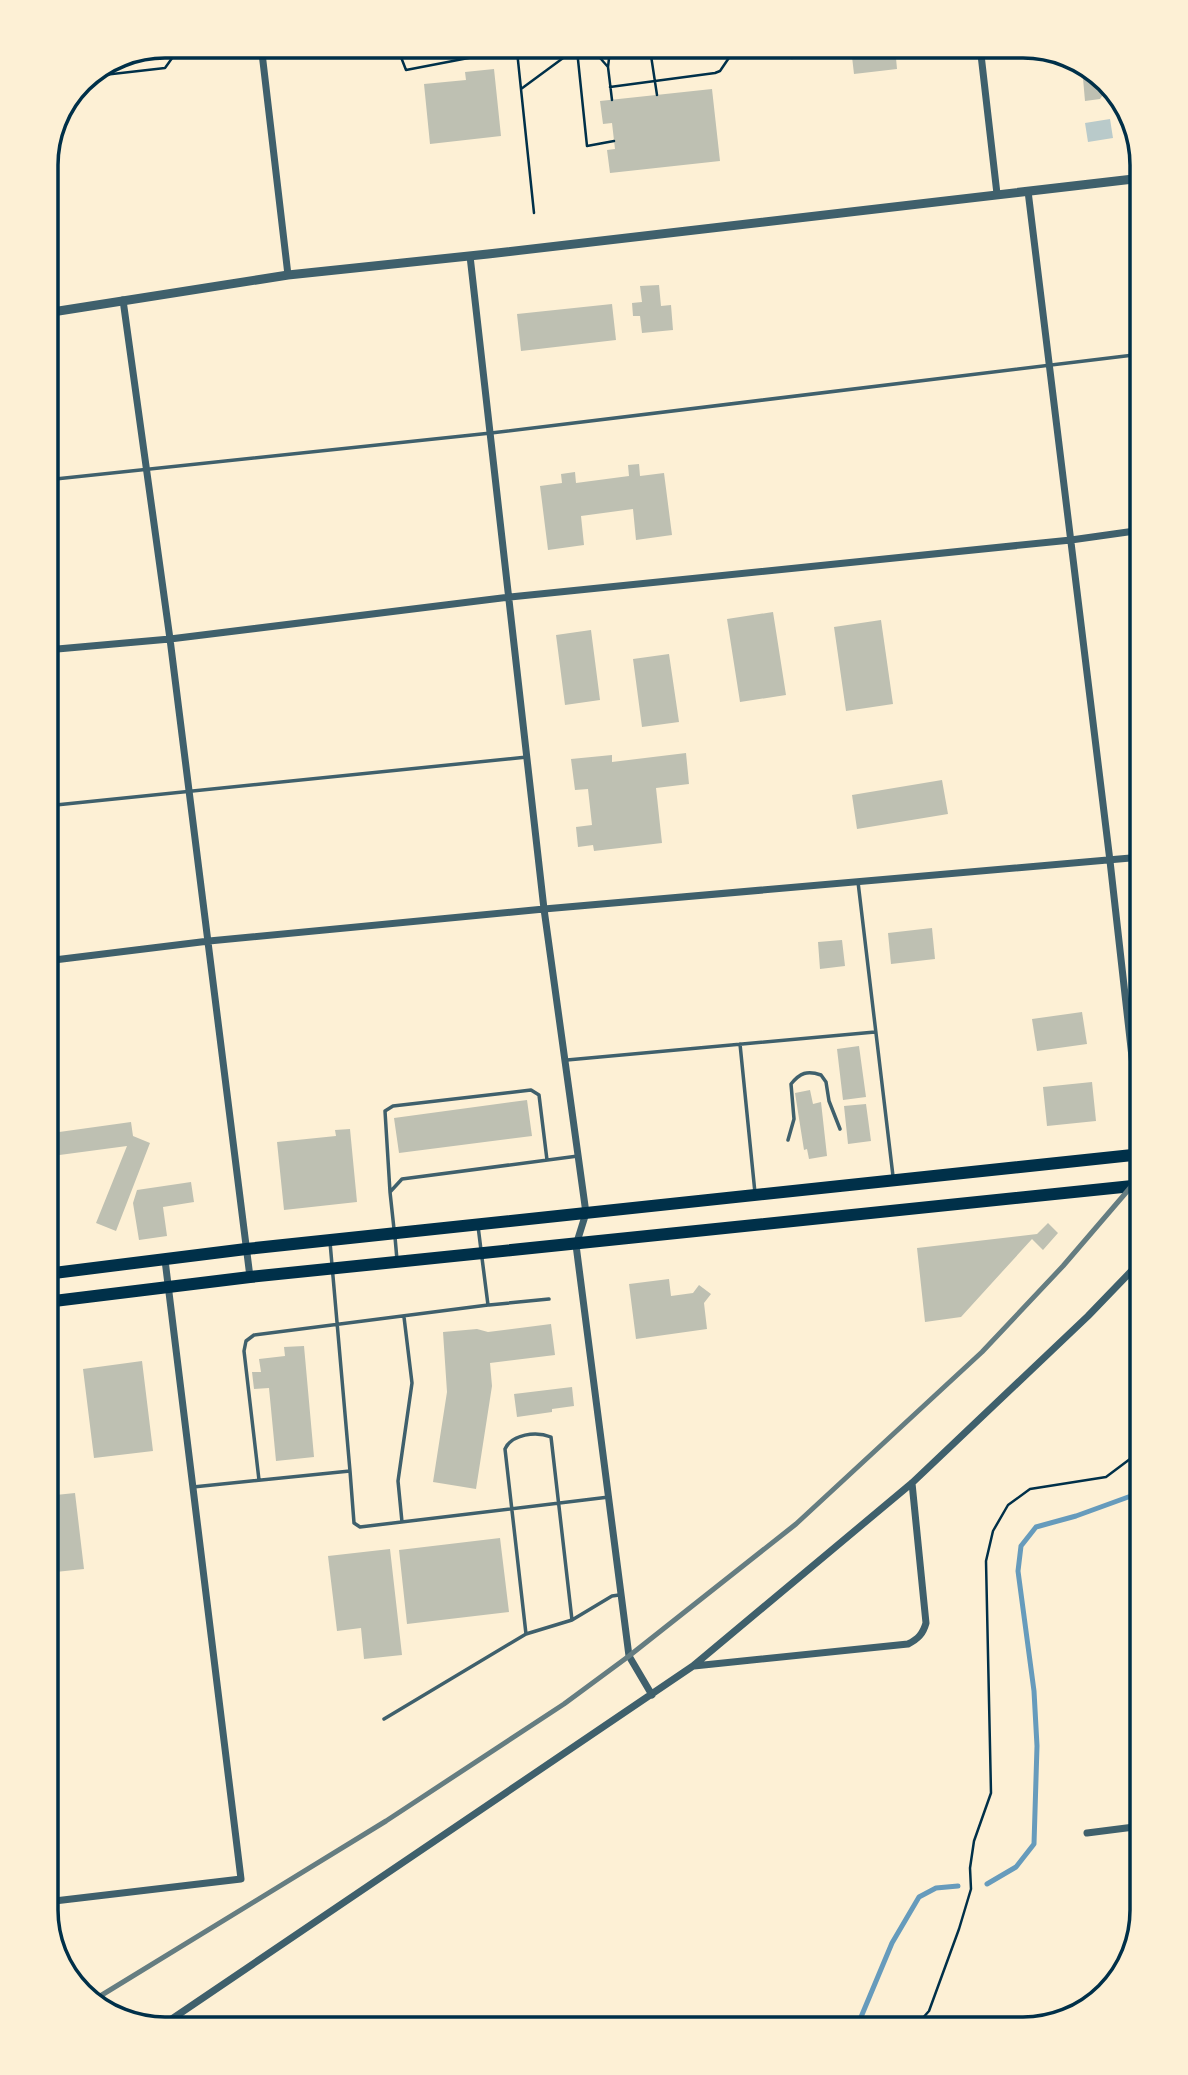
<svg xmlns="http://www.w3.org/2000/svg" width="1188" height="2075" font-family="Mulish,sans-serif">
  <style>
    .green { fill: #b9caca }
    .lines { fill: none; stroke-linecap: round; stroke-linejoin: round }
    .stream { stroke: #669bbc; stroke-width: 5 }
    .building { fill: #bec0b2 }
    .path { stroke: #003049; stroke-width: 2.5 }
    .service { stroke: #3f606c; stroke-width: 3.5 }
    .minor { stroke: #3f606c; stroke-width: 7 }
    .tertiary { stroke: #3f606c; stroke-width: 9 }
    .trunk { stroke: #003049; stroke-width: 12 }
    .rail { stroke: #657d81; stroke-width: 5 }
    .rim { fill: none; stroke: #003049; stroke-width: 3.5 }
  </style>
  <rect width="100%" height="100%" fill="#fdf0d5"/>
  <!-- green -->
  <path class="green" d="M1110,119L1113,138L1088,142L1085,123Z"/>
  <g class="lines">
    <!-- stream -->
    <path class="stream" d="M987,1884L1016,1867L1034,1844L1037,1746L1034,1691L1018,1571L1021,1546L1036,1527L1076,1516L1142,1492
      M856,2029L892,1943L919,1897L936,1888L958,1886"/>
  </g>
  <!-- building -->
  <path class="building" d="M895,47L897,69L854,74L851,48Z
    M803,48H826V51L804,54Z
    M1090,66L1107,89L1100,99L1085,101L1082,67Z
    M494,69L501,136L430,144L424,84L466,80L465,72Z
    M712,89L720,161L610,173L607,150L615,149L612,123L603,124L600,101Z
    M659,285L661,306L671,305L673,330L642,333L640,316H633L632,303L642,302L640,286Z
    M612,304L616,340L521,351L517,314Z
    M639,464L640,476L664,473L672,535L636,540L633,509L581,516L584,545L548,550L540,486L562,483L561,474L575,472L576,483L629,476L628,465Z
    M773,612L786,695L740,702L727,619Z
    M881,620L893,704L846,711L834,627Z
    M591,630L600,700L565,705L556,635Z
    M669,654L679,722L642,727L633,659Z
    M686,753L689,784L656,788L662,843L594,851L593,845L578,847L576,827L592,825L588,789L575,790L571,759L612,755V762Z
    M942,780L948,814L857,829L852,795Z
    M932,928L935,959L891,964L888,933Z
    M842,940L845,966L820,969L818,942Z
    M1082,1012L1087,1044L1037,1051L1032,1019Z
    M859,1046L866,1097L843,1100L837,1049Z
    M1092,1082L1096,1121L1047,1126L1043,1087Z
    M810,1090L813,1104L821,1102L827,1156L809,1159L807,1149L804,1150L795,1093Z
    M527,1100L532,1136L399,1153L394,1118Z
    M866,1104L871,1141L848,1144L844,1106Z
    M131,1122L133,1136L150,1143L116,1231L96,1223L127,1146L52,1156L53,1165L46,1166V1126L50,1125L52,1133Z
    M350,1129L357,1202L284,1210L277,1142L336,1136L335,1130Z
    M191,1182L194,1202L163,1207L167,1236L139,1240L133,1203L137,1190Z
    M1048,1223L1058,1233L1043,1250L1032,1239L961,1317L925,1322L917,1248L1037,1234Z
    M669,1279L671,1296L693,1293L699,1285L711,1294L704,1303L707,1329L636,1339L629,1284Z
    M551,1324L555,1355L490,1363L492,1386L476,1489L433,1482L447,1392L443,1332L477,1329L488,1332Z
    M304,1346L314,1457L276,1461L269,1388L254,1389L252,1372H261L259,1359L285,1356L284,1347Z
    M142,1361L153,1451L94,1458L83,1369Z
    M572,1387L574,1406L552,1409V1412L517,1417L514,1394Z
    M75,1493L84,1569L46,1573V1496Z
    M500,1538L509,1612L407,1624L399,1550Z
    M390,1549L402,1655L364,1659L361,1628L337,1631L328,1556Z"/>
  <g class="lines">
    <!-- path -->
    <path class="path" d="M787,48L792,58
      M650,49L657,95
      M577,50L587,146L614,141
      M593,50L608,67
      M610,50L608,67L612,100
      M517,51L534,213
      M399,52L406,70L484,55L486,51
      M86,77L165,68L175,54
      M610,87L715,73L720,71L735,49
      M521,89L574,50
      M913,2029L929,2011L959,1929L971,1889L970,1868L974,1841L991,1793L986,1561L993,1531L1008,1505L1030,1489L1106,1477L1142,1450"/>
    <!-- service -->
    <path class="service" d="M46,480L491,433L1142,354
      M46,806L527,757
      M858,882L893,1176
      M740,1044L755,1193
      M567,1060L875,1032
      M788,1140L794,1119L791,1084C800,1073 807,1070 821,1075L826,1082L829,1101L840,1129
      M390,1192L385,1111L393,1106L531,1090L539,1095L547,1160
      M478,1226L481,1250
      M394,1229L390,1192L402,1179L578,1156
      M395,1237L397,1260
      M489,1305L549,1299
      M350,1471L354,1523L360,1527L609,1497
      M259,1480L244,1351L246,1341L254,1335L488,1305L482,1258
      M193,1487L350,1471L330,1242
      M402,1522L398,1481L412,1383L404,1317
      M572,1620L551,1437C536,1431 512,1434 505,1449L526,1634L572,1620L612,1596L619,1595
      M384,1719L526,1634"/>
    <!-- minor -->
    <path class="minor" d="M980,46L997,194
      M262,53L288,275
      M1028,191L1110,861L1142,1146
      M470,256L544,909L586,1213L576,1245L629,1656L652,1695
      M123,300L170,639L250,1277
      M46,650L170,639L510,597L1071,540L1142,530
      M46,961L209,941L544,909L1142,857
      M694,1666L908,1644C918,1639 923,1634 926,1623L912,1483
      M1087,1833L1142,1826
      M46,1902L241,1879L165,1260
      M157,2029L693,1666L912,1483L1088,1316L1142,1260"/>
    <!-- tertiary -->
    <path class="tertiary" d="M46,313L288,275L488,254L1142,178"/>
    <!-- trunk -->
    <path class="trunk" d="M46,1274L246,1249L1142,1154
      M46,1302L250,1277L1142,1185"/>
    <!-- rail -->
    <path class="rail" d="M92,2001L386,1821L564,1704L629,1656L796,1524L982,1352L1063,1266L1142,1174"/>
  </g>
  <!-- crop -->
  <path d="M0 0H1188V2075H0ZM165 58H1023A107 107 0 0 1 1130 165V1910A107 107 0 0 1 1023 2017H165A107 107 0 0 1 58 1910V165A107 107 0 0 1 165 58Z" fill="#fdf0d5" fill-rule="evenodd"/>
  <path class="rim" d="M165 58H1023A107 107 0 0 1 1130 165V1910A107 107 0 0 1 1023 2017H165A107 107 0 0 1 58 1910V165A107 107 0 0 1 165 58Z"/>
</svg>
